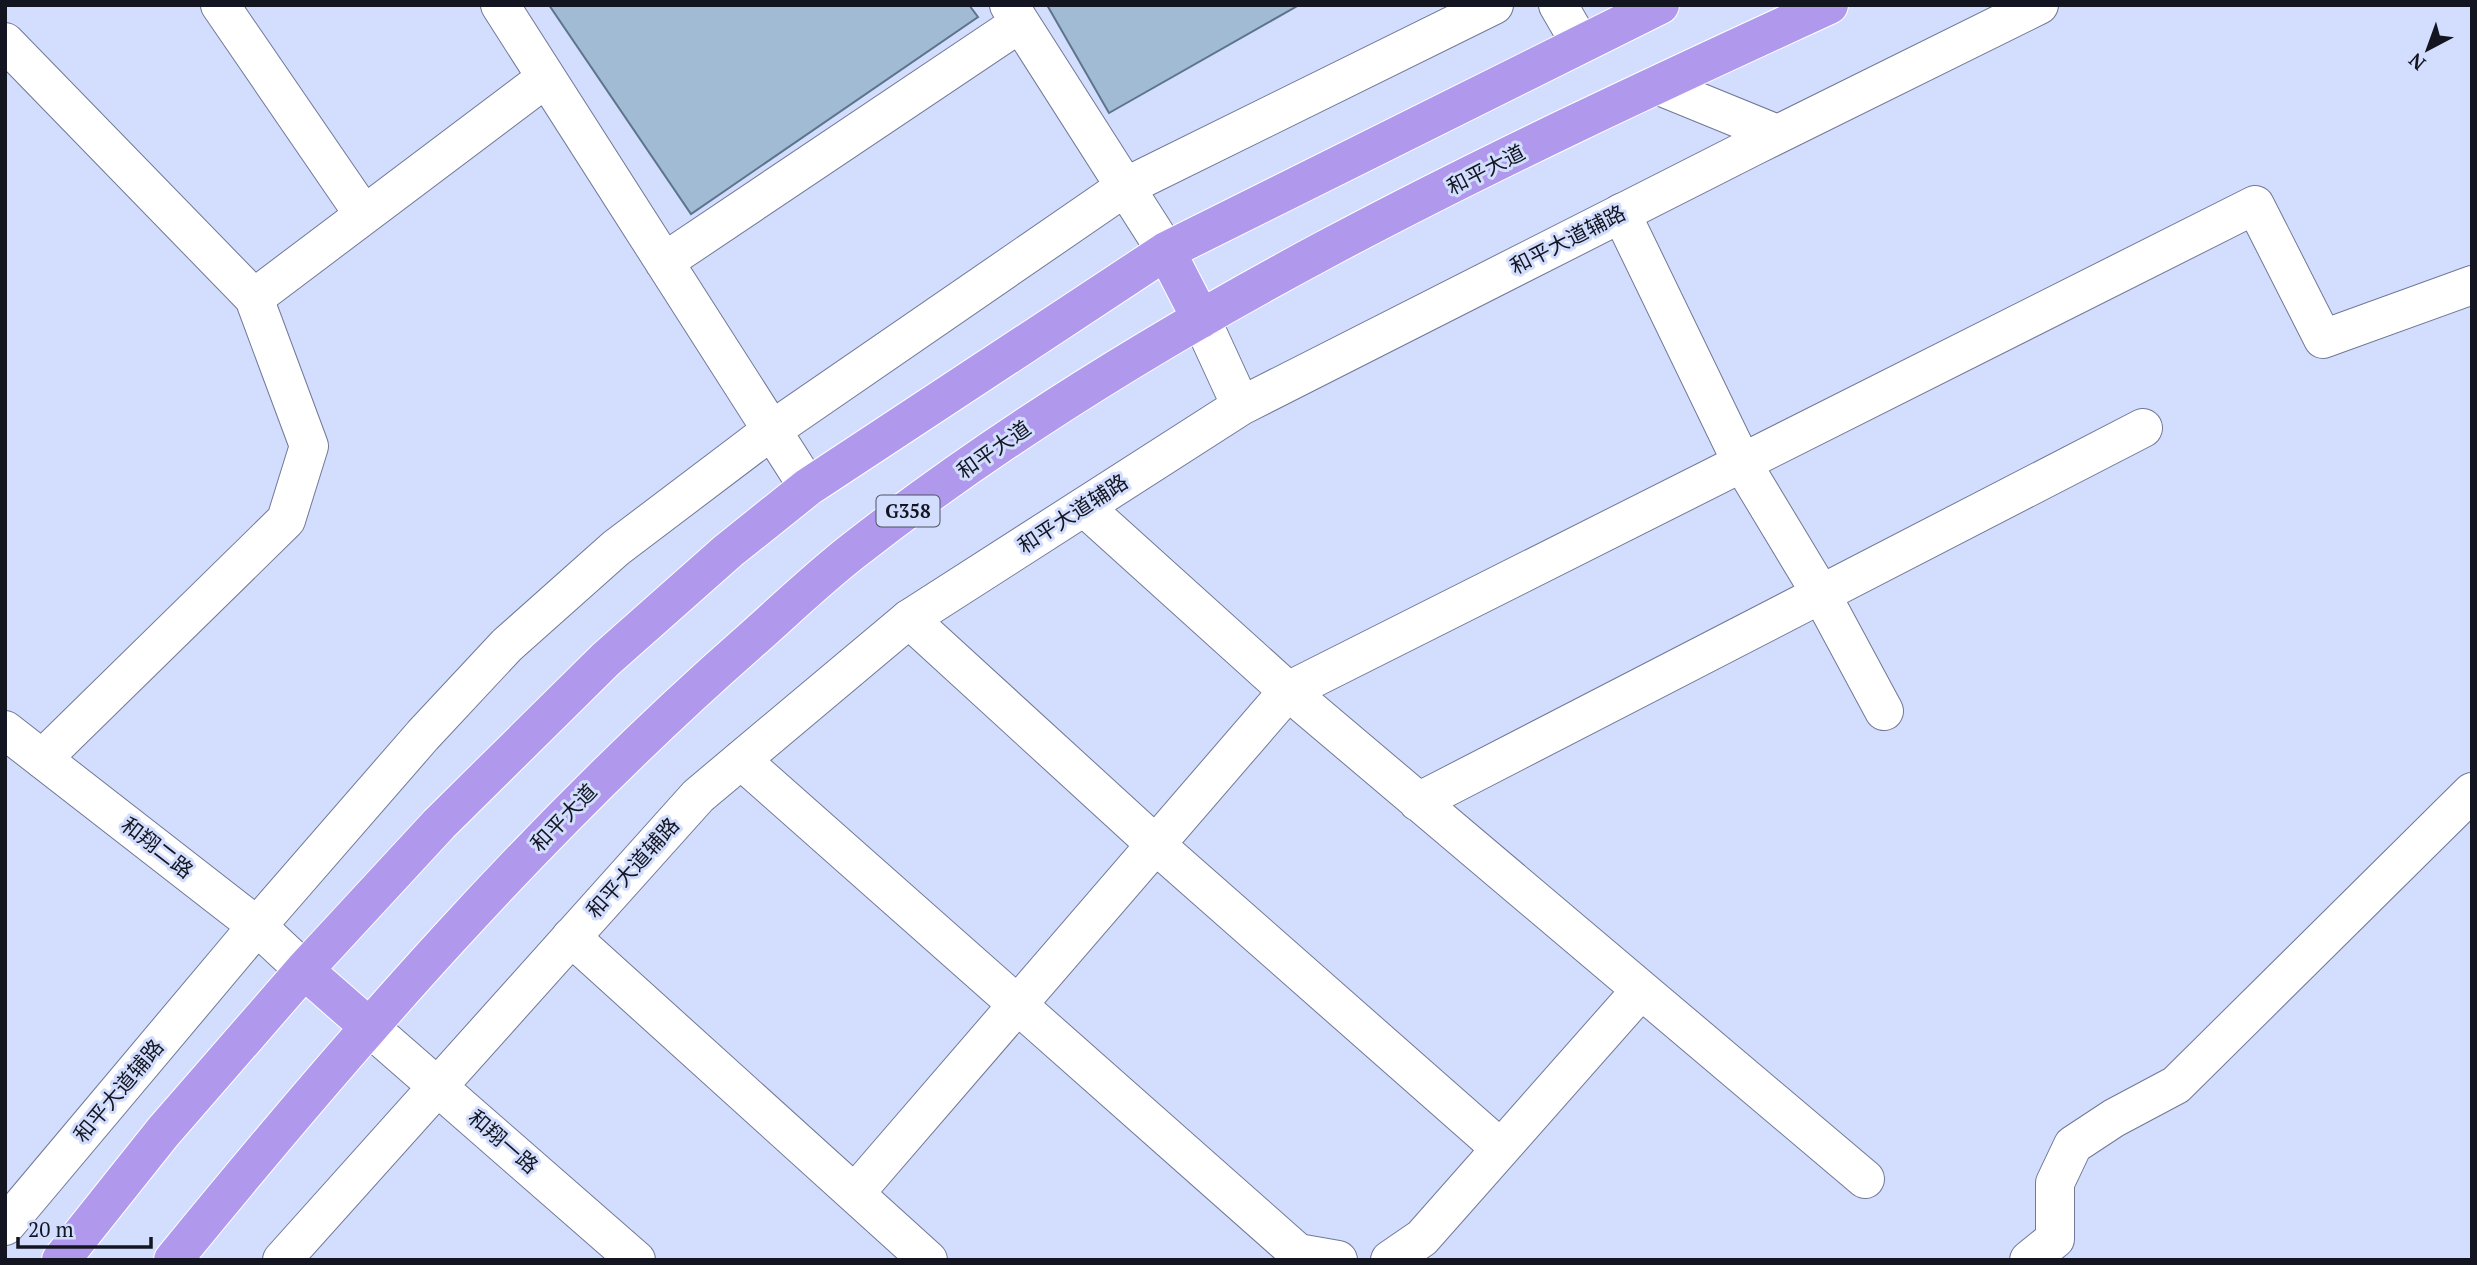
<svg xmlns="http://www.w3.org/2000/svg" width="2477" height="1265" font-family="'PT Serif','Noto Sans SC',serif">
  <style>
    .building { fill: #a1bbd4; stroke: #5c758b; stroke-width: 2 }
    .lines { fill: none; stroke-linecap: round; stroke-linejoin: round }
    .street-casing { stroke: #707996; stroke-width: 40 }
    .secondary-casing { stroke: #707996; stroke-width: 40 }
    .highway-casing { stroke: #fff; stroke-width: 40 }
    .street { stroke: #fff; stroke-width: 38 }
    .secondary { stroke: #fff; stroke-width: 38 }
    .highway { stroke: #b099ec; stroke-width: 38 }
    .labels { text-anchor: middle; stroke-width: 6; stroke-linejoin: round; paint-order: stroke }
    .shield { fill: #d3defe; stroke: #4d5263; stroke-width: 2 }
    .shield-label { font-size: 19px; font-weight: bold; fill: #131621 }
    .street-label { font-size: 21px; fill: #131621; stroke: #d3defe }
  </style>
  <rect width="100%" height="100%" fill="#d3defe"/>
  <!-- building -->
  <path class="building" d="M549,5H969L978,17L691,214Z
    M1047,5H1299L1109,113Z"/>
  <g class="lines">
    <defs>
      <path id="street" d="M220,5L364,215
        M1558,5L1580,43
        M1621,213L1742,463L1821,594L1884,711
        M254,298L546,78
        M1084,507L1288,691L1865,1179
        M909,619L1156,845L1500,1148
        M741,760L1298,1253L1338,1260
        M1418,802L2143,428
        M571,937L928,1260
        M855,1193L1288,691L2255,205L2323,339L2472,285
        M1390,1260L1422,1238L1641,990
        M2029,1260L2055,1239V1183L2073,1145L2114,1118L2176,1085L2472,792"/>
      <path id="secondary" d="M500,5L808,487
        M1009,5L1166,251
        M5,42L254,298L309,446L286,520L42,759
        M1657,85L1777,134
        M664,262L1020,23
        M1201,319L1241,406
        M5,730L257,926L304,970
        M368,1026L636,1260
        M5,1226L257,926L423,735L507,645L616,548L772,430L1125,187L1494,5
        M282,1260L698,796L909,619L1241,406L1754,146L2039,5"/>
      <path id="highway" d="M1166,251L1201,319
        M304,970L368,1026
        M61,1260L163,1132L304,970L439,824L606,659L728,551L808,487L1166,251L1660,5
        M173,1260C351,1042 537,828 749,642C783,612 817,579 853,551C1146,321 1492,160 1829,5"/>
    </defs>
    <!-- street casing -->
    <use href="#street" class="street-casing"/>
    <!-- secondary casing -->
    <use href="#secondary" class="secondary-casing"/>
    <!-- highway casing -->
    <use href="#highway" class="highway-casing"/>
    <!-- street -->
    <use href="#street" class="street"/>
    <!-- secondary -->
    <use href="#secondary" class="secondary"/>
    <!-- highway -->
    <use href="#highway" class="highway"/>
  </g>
  <g class="labels">
    <!-- shield labels -->
    <rect class="shield" x="876.5" y="495.5" width="63" height="31" rx="5"/>
    <g class="shield-label">
      <text x="908" y="518">G358</text>
    </g>
    <!-- street labels -->
    <g class="street-label">
      <text transform="translate(1486 170) rotate(-27)" y="7">和平大道</text>
      <text transform="translate(1568 240) rotate(-27)" y="7">和平大道辅路</text>
      <text transform="translate(994 450) rotate(-35)" y="7">和平大道</text>
      <text transform="translate(1073 514) rotate(-33)" y="7">和平大道辅路</text>
      <text transform="translate(564 818) rotate(-46)" y="7">和平大道</text>
      <text transform="translate(157 848) rotate(38)" y="7">和翔二路</text>
      <text transform="translate(633 868) rotate(-48)" y="7">和平大道辅路</text>
      <text transform="translate(119 1091) rotate(-50)" y="7">和平大道辅路</text>
      <text transform="translate(503 1142) rotate(41)" y="7">和翔一路</text>
    </g>
  </g>
  <!-- border -->
  <rect width="2477" height="1265" fill="none" stroke="#131621" stroke-width="14"/>
  <!-- north arrow -->
  <g transform="translate(2428 49) rotate(221)" stroke="#d3defe" stroke-width="5" paint-order="stroke">
  <path d="M0-5L12 26L0 18L-12 26Z" fill="#131621"/>
  <text y="-10" font-size="19" font-weight="bold" text-anchor="middle" fill="#131621">N</text>
  </g>
  <!-- scale -->
  <path d="M18 1237v10h133v-10" fill="none" stroke="#131621" stroke-width="3.5"/>
  <text x="28" y="1237" font-size="21" fill="#131621" stroke="#d3defe" stroke-width="5" paint-order="stroke">20 m</text>
</svg>
